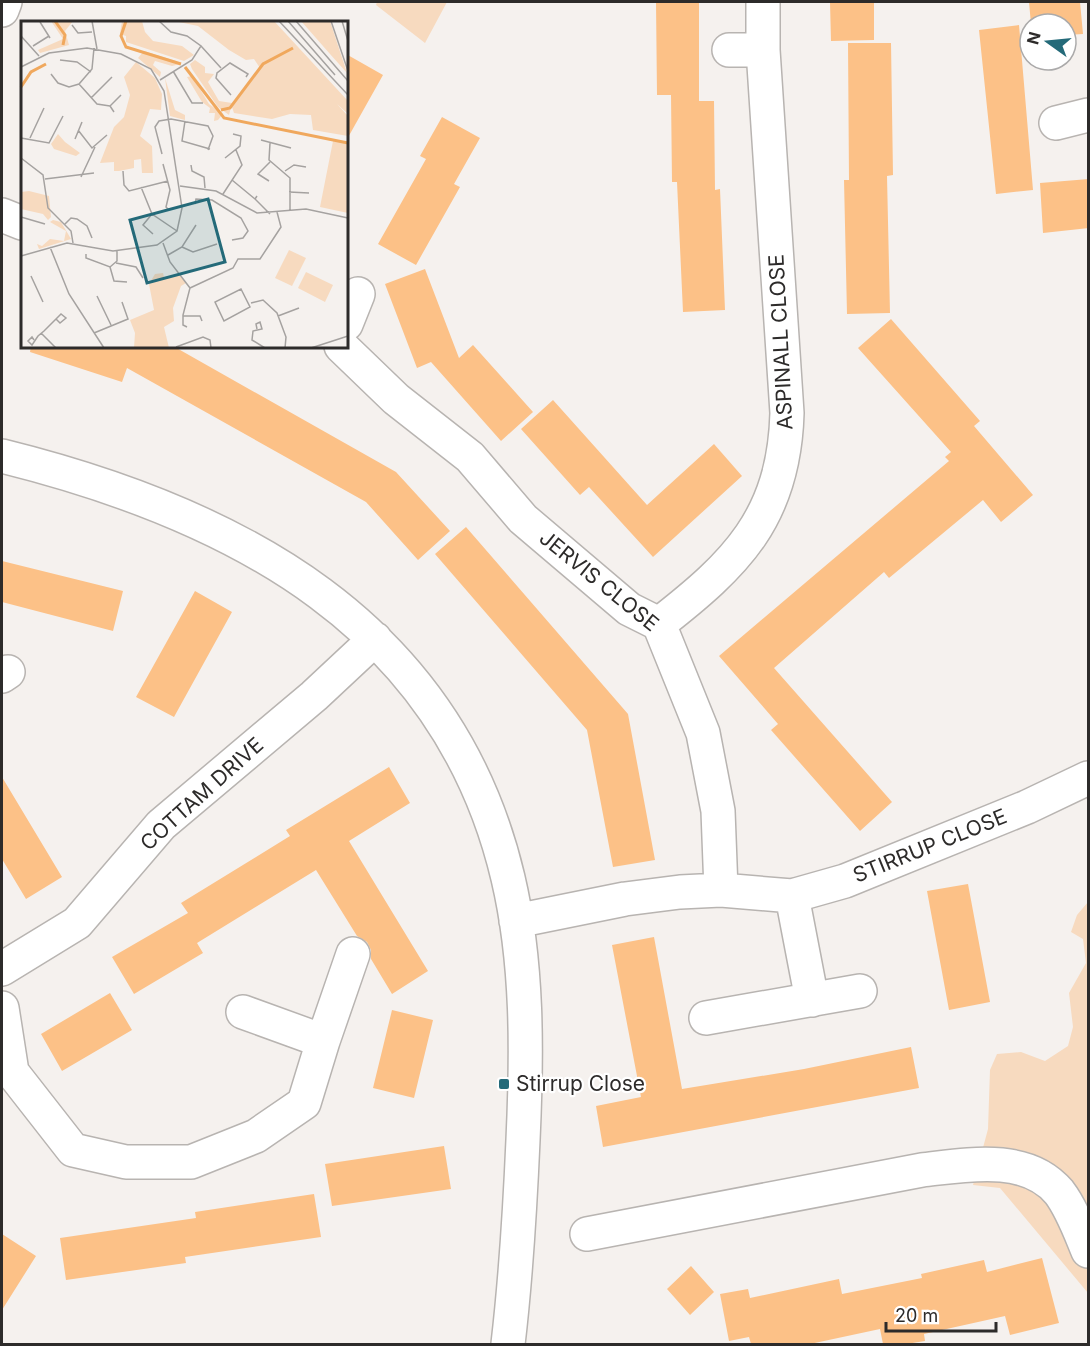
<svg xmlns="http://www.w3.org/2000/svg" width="1090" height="1346" font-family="Inter,sans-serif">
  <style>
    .green { fill: #f7dabf }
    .building { fill: #fcc187 }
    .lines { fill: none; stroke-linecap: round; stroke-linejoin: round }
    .minor-casing { stroke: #b8b4b1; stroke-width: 36 }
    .minor { stroke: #fff; stroke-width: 33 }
    .poi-dot { fill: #246a79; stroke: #fff; stroke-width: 2 }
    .labels { text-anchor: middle; stroke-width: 4.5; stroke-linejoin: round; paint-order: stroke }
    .street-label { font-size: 21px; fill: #2d2b2a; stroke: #fff }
    .poi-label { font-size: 21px; fill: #2d2b2a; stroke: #fff; text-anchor: start }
    .inset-river { fill: none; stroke: #f0a85d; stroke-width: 3 }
    .inset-road { fill: none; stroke: #a5a2a0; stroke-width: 1.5 }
    .view { fill: #246a79; fill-opacity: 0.15; stroke: #246a79; stroke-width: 3 }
    .inset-edge { fill: none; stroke: #2d2b2a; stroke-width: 3 }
  </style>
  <rect width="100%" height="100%" fill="#f5f1ee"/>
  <!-- green -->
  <path class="green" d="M377,2H447L425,43L376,5Z
    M1088,902V1293L1000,1188L973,1185L988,1129L990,1070L997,1054L1021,1052L1045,1061L1068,1046L1073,1027L1069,993L1086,963L1083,939L1071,932L1077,915Z"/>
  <!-- building -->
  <path class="building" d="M656,2H699V101H714L715,190L720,189L725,310L683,312L677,182H672L671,95H657Z
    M830,2H874V40L831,41Z
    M1029,2H1080L1083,34L1066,35V24H1031Z
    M1019,25L1033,190L996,194L979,30Z
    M848,43H891L893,175L887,176L890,313L847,314L844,180H849Z
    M346,54L383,75L346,141Z
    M442,117L480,138L454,184L460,187L416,265L378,244L426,159L420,156Z
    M1089,179V228L1043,233L1040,183Z
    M425,269L459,358L473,345L533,412L501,441L431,362L417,368L385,284Z
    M891,319L980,421L974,426L1033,495L1001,522L983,500L889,578L884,572L774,668L892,802L860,831L771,730L778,724L719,656L949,461L945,457L951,452L858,348Z
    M31,346H173L396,472L450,531L418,560L366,502L127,368L122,382L30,352Z
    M553,400L647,505L714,444L742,476L653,557L589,487L580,495L521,429Z
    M466,527L628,714L655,860L613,867L587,730L435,554Z
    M2,561L123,591L113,631L2,602Z
    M195,591L232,612L174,717L136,697Z
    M389,767L410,803L349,841L428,971L392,994L371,959V950L367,942L357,936L316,870L197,943L203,953L134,994L112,957L188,913L181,903L290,836L286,830Z
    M2,777L62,877L26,899L2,859Z
    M968,884L990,1002L949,1010L927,891Z
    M654,937L682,1089L804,1069L911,1047L919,1088L603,1147L596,1106L641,1097L612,945Z
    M110,993L132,1030L62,1071L41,1034Z
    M392,1010L433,1020L414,1098L373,1088Z
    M444,1146L451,1189L332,1206L325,1164Z
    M314,1194L321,1237L185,1257L186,1263L66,1280L60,1238L196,1218L195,1212Z
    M2,1234L36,1256L2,1310Z
    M1042,1258L1059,1323L1010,1335L1005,1316L924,1334L925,1341L906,1344H883L880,1329L810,1344H751L749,1337L729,1341L720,1294L748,1289L750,1298L839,1279L842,1294L922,1278L921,1274L984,1260L987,1272Z
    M691,1266L714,1292L690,1315L667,1289Z"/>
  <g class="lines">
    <defs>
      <path id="minor" d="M2,10L5,2
        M729,50H763V2
        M1056,123L1088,115
        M2,215L22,223
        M346,324L358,294
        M341,346L396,399L470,457L523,519L629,609L659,624L703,733L718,811L721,890
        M2,456C236,514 448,624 508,878C528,963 527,1053 523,1140C520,1209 516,1276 508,1344
        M659,624C736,564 784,518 787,413L763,50
        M2,676L8,672
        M792,896L812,1000
        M516,921L625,899L680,892L721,890L792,896L845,881L1027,807L1088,778
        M2,969L77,923L161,825L314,696L375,639
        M2,1008L12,1072L73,1150L126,1162H191L256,1136L304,1103L323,1041
        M243,1012L323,1041L353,954
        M706,1018L860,991
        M587,1234L922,1170C966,1165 1026,1153 1059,1192C1072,1209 1080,1232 1088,1251"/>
    </defs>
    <!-- minor casing -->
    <use href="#minor" class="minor-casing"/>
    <!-- minor -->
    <use href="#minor" class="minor"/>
  </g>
  <!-- markers -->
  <rect class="poi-dot" x="498" y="1078" width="12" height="12" rx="3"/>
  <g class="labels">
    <!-- street labels -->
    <g class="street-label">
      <text transform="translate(781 342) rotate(-93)" y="7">ASPINALL CLOSE</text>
      <text transform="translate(599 581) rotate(39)" y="7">JERVIS CLOSE</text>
      <text transform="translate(202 794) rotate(-42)" y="7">COTTAM DRIVE</text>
      <text transform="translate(930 846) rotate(-22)" y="7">STIRRUP CLOSE</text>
    </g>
    <!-- poi labels -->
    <g class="poi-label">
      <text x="516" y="1091">Stirrup Close</text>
    </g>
  </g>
  <!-- overview -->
  <g transform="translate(21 21)">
    <rect width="327" height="327" fill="#f5f1ee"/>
    <path d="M30,0H52L44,10L48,24L19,32L17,29L42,18ZM101,0H121L124,11L132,20L161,25L173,34L163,40L105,21V15L99,13ZM153,0H253L327,80V93L316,83L327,95V115L292,109L290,94L269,93L251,98L213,92L211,86L239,47L233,38L225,39L208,29L177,5ZM280,0H309L326,52L309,33ZM123,30L155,40L159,43L151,45L134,40L132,44L140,51L139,56L117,37ZM174,39L184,46V52L193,53L187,61L198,80L211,82L208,94L197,86L171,48L169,43ZM115,41L134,57L141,73L140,89L129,88L119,115L131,125L132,152H121L120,138L113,139V147L98,150H93V141L79,142L93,106L103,96L109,74L103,56ZM171,55L188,83L202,93L197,99L193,100L194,92H188L189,87L181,81L166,56ZM144,57L154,89L164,94V99L149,95ZM37,113L44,121L59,132L55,135L33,128L30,123ZM312,120L327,122V192L299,186ZM8,170L28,175L30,196L27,199L22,193L0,188V171ZM32,199L40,201L50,218L18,228L16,223L21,225L29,218L43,220L45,210L29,201ZM268,229L285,237L271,265L254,257ZM285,251L312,264L304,281L277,267ZM142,252L143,256L158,254L165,262L160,265L152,287L153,300L143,306L148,327H113L114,312L109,299L133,289L128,263L134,253Z" fill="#f7dabf"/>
    <path class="inset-river" d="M34,0L44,14L42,24M105,0L100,15L105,26L160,43M164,46L203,97L327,122M0,66L10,51L25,43M200,89L209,87L242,43L272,27"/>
    <path class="inset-road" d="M71,0L76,28M138,0L150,11L166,15L180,25L171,39L139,59M258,0L327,74M267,0L314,54M275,0L327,60M310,0L327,50M321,0L327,20M19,1L29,17M51,4L57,12L71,11M0,15L18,35M12,25L28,15M180,25L200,47M39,39L56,41L70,51M0,46L28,32L66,27L100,33L130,48L143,70L161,187L156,210L136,224L92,230L46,222L0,235M152,50L171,82H182M30,53L37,62L48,66L58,63L71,48L73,27M58,63L76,83L89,85M210,74L195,57L196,52L209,42L227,53L225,56M70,77L91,56M93,91L89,85L100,74M164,100L161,120L189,128M57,109L71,127L86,114M0,117L28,122L42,95M9,117L23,87M54,118L61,101M240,119L270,127M249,122L248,139L269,157V189M141,133L134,106L138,100L150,98L187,105L192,115L187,129M0,137L22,154L27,187L50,210L52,222M204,137L219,125L220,115L212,113M142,143L149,169L145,186L148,189M170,144L171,150L183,156L184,167M102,150L103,164L108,170L147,160M264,150L273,144L285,146M60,156L74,126M24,158L73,152M211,159L234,178M248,160L237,153L249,141M159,165L195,170L236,192L285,188L327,197M120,166L131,193L156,210M268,171L288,172M202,173L221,144L215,129M236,175L234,178L249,193M174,183L175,178L191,179L220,197L227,210L222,217L211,219M131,193L122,204L132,213M0,196L24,203M43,204L50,197L56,198L66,205L71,217M142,222L149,241L169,267L162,294V304L166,306M29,226L48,273L83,327M161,226L172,231L196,223M65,233V237L89,246L96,240V230M147,234L161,226L175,204M95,242L115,246L122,257M89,246L93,260L106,261M10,255L22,281M169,267L212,247L217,238H239L260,206L256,191M220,268L229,286L203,300L194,281ZM76,275L90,304M230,282L242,279L256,292L265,316L264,327M162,295H179L181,300M257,295L278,287M236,308L235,303L239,301L241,308L232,310L231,319L244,327M20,312L35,327M73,312L107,298L101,281M13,319L11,316L7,320L11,324L17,315L23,310L40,293L45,297L39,302L35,298M155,326L182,316L189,319L190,327M290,327L327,315"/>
    <path class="view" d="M187,178L204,241L126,262L109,199Z"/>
    <rect width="327" height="327" class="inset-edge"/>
  </g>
  <!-- border -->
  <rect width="1090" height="1346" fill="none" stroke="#2d2b2a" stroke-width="6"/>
  <!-- north arrow -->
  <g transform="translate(1048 42) rotate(285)"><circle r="28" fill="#ffffff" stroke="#abaaaa" stroke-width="1.5"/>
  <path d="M0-4.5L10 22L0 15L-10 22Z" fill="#246a79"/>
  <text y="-9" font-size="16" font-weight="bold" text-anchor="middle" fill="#2d2b2a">N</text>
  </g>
  <!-- scale -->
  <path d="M886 1322v9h110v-9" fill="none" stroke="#2d2b2a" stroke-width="3"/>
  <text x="895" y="1322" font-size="18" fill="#2d2b2a" stroke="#ffffff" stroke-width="4.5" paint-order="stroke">20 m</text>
</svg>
